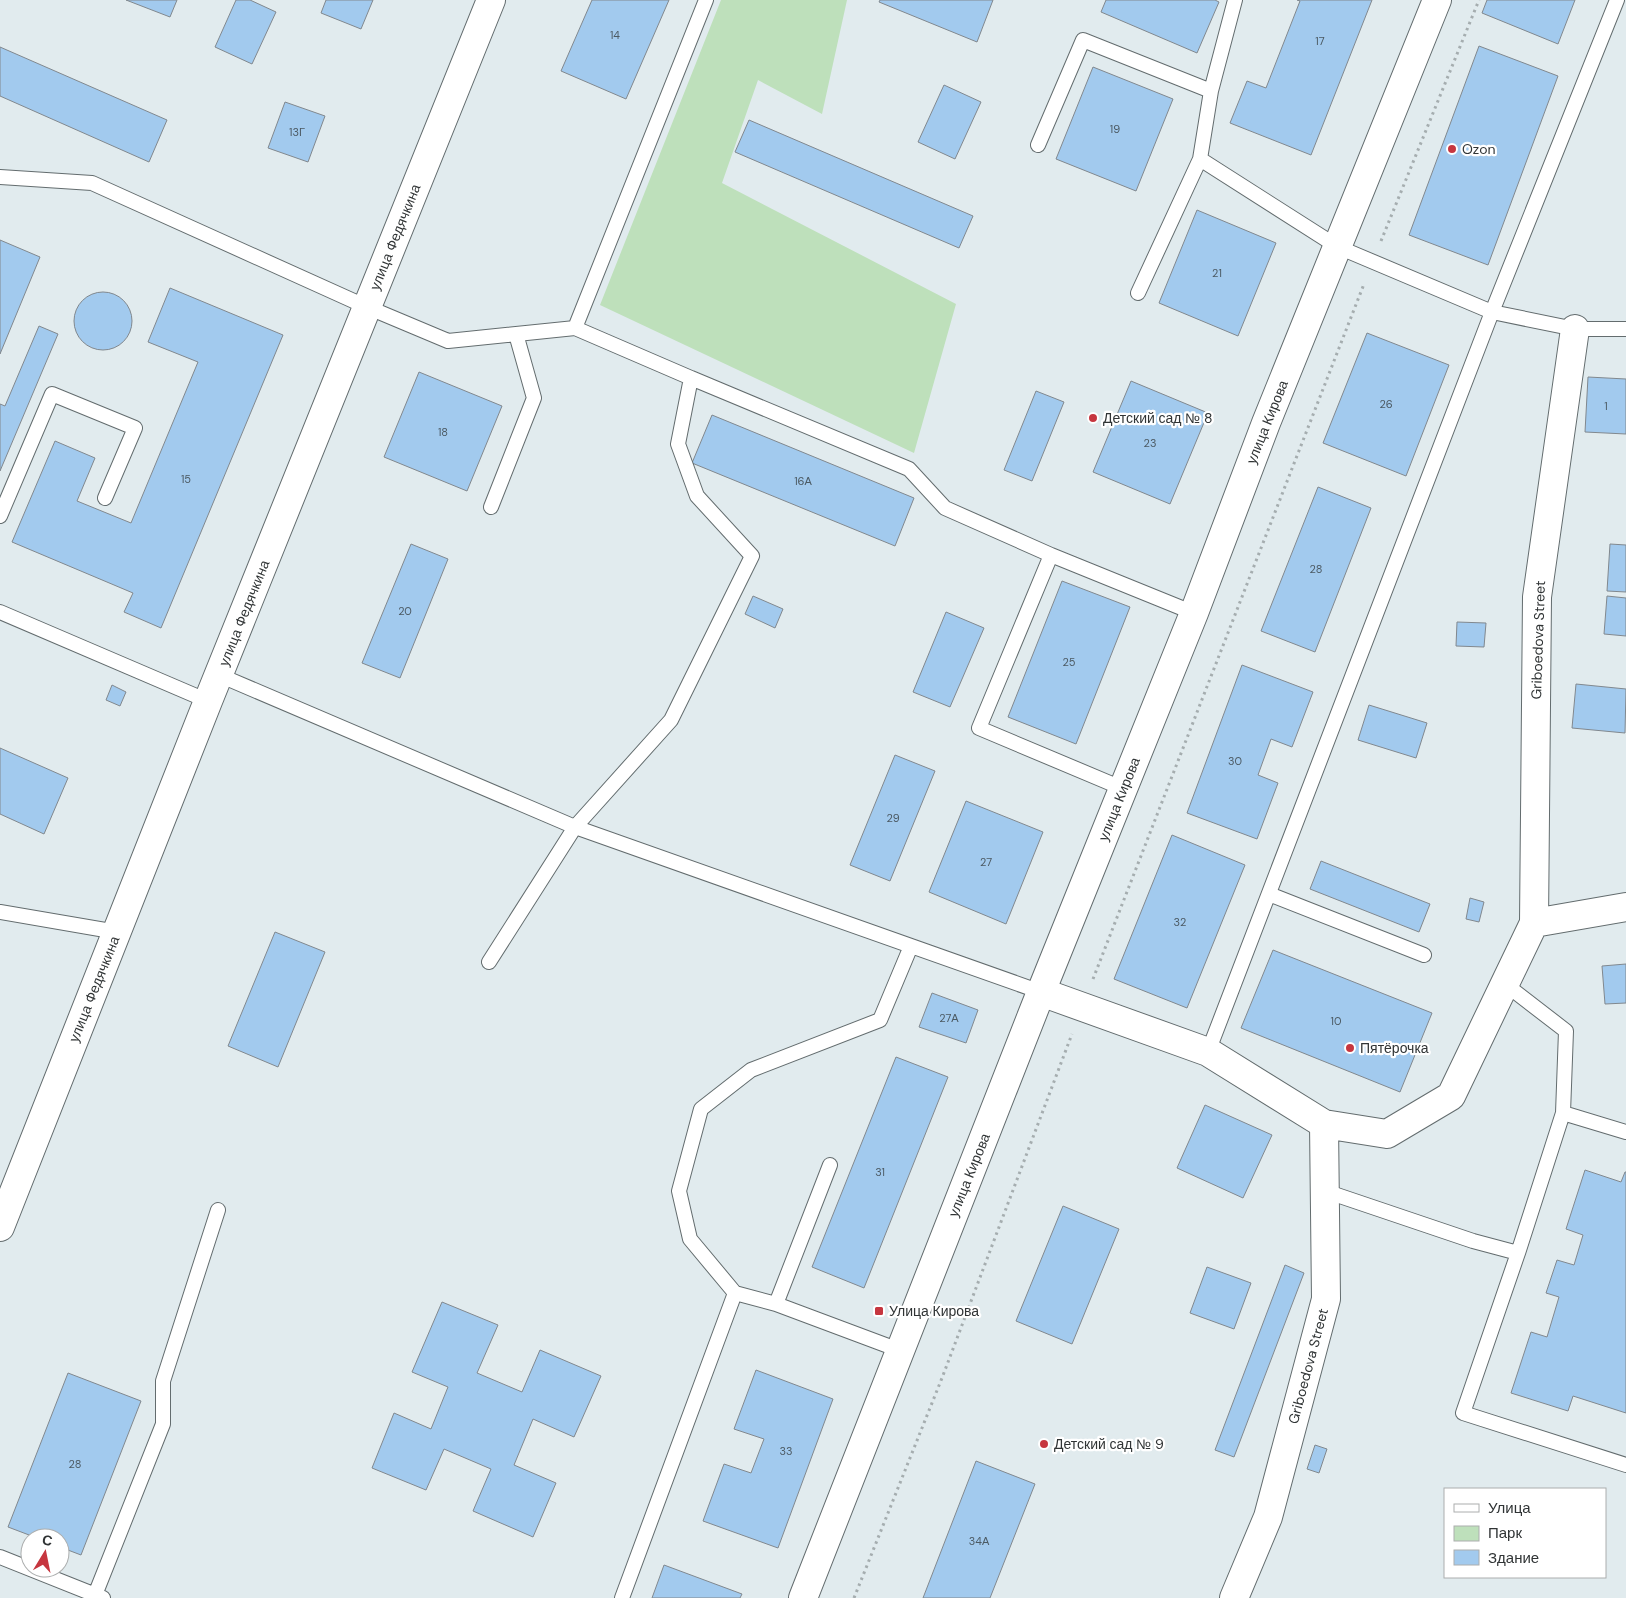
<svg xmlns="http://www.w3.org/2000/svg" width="1626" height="1598" font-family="'DM Sans',sans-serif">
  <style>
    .green { fill: #bee0bb }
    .building { fill: #a2caee; stroke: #81888e }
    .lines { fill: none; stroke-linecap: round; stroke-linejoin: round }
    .service-casing { stroke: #636c6e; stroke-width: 16 }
    .minor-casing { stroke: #636c6e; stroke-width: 30 }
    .tertiary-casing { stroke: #636c6e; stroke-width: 30 }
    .secondary-casing { stroke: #636c6e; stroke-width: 30 }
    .path { stroke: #a5adaf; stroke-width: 3; stroke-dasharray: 2.5 4; stroke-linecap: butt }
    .service { stroke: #fff; stroke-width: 14 }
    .minor { stroke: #fff; stroke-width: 28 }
    .tertiary { stroke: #fff; stroke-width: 28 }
    .secondary { stroke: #fff; stroke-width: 28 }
    .poi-dot { fill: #c6363f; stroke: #fff; stroke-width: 2 }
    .labels { text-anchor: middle; stroke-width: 4.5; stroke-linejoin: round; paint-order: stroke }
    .number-label { font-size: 11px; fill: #4c5a63 }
    .poi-label { font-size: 14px; fill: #303435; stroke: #fff; text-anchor: start }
    .street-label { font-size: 14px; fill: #303435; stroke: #fff }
  </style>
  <rect width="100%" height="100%" fill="#e1ebee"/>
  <!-- green -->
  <path class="green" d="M721,0H847L822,114L758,80L722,183L956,304L914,453L600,305Z"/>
  <!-- building -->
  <path class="building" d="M126,0H177L170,17Z
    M236,0H250L276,12L252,64L215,47Z
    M326,0H373L361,29L321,13Z
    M592,0H669L626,99L561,71Z
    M880,0H993L977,42L879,2Z
    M1106,0H1215L1219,2L1197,53L1101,12Z
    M1297,0H1372L1311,155L1230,123L1247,81L1266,88L1300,1Z
    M1487,0H1575L1558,44L1482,13Z
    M1479,46L1558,76L1488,265L1409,235Z
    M0,47L167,120L149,162L0,96Z
    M1093,67L1173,99L1136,191L1056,159Z
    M944,85L981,102L955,159L918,142Z
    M285,102L325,116L308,162L268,148Z
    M749,120L973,216L959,248L735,152Z
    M1197,210L1276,243L1238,336L1159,303Z
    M0,240L40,257L0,354Z
    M170,288L283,335L161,628L124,612L133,593L12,542L55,441L95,458L77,501L131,523L198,362L148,342Z
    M74 321a29 29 0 1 1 58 0a29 29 0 1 1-58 0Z
    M39,326L58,334L0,471V404L5,406Z
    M1367,333L1449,365L1406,476L1323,443Z
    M419,372L502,406L467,491L384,457Z
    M1588,377L1626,379V434L1585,432Z
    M1131,381L1208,413L1170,504L1093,472Z
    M1036,391L1064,402L1032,481L1004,470Z
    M712,415L914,498L895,546L692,463Z
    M1318,487L1371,508L1315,652L1261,631Z
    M411,544L448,559L400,678L362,663Z
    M1610,544L1626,545V592L1607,591Z
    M1062,581L1130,607L1076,744L1008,717Z
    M753,596L783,609L775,628L745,614Z
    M1607,596L1626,598V636L1604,634Z
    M946,612L984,628L950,707L913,692Z
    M1457,622L1486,623L1484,647L1456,646Z
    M1242,665L1313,692L1292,747L1271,739L1258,775L1278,783L1257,839L1187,813Z
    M1576,684L1626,689L1625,733L1572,728Z
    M112,685L126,692L120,706L106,700Z
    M1369,705L1427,723L1416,758L1358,740Z
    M0,748L68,778L44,834L0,814Z
    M895,755L935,771L890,881L850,865Z
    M966,801L1043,832L1006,924L929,892Z
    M1172,835L1245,865L1187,1008L1114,979Z
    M1321,861L1430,904L1419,932L1310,889Z
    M1470,898L1484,902L1479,922L1466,919Z
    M275,932L325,952L278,1067L228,1046Z
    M1273,950L1432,1013L1400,1092L1241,1028Z
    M1626,964V1003L1605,1004L1602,966Z
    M932,993L978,1010L966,1043L919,1027Z
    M896,1057L948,1077L864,1288L812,1267Z
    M1205,1105L1272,1135L1243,1198L1177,1168Z
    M1585,1170L1621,1182L1625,1172H1626V1413L1573,1396L1568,1411L1511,1393L1531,1332L1547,1337L1559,1297L1546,1293L1557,1260L1574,1265L1583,1235L1566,1229Z
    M1063,1206L1119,1229L1072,1344L1016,1321Z
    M1285,1265L1304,1273L1234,1457L1215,1450Z
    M1207,1267L1251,1283L1234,1329L1190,1313Z
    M442,1302L498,1325L477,1373L522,1392L540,1350L601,1376L574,1437L533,1419L514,1465L556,1483L533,1537L473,1511L491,1469L444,1449L426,1490L372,1468L394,1413L431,1429L448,1387L412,1372Z
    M756,1370L833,1399L778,1548L703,1521L724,1464L751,1473L764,1439L734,1429Z
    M68,1373L141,1401L81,1555L60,1547V1538H37L8,1527Z
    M1315,1445L1327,1449L1319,1473L1307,1469Z
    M976,1461L1035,1484L990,1598H923Z
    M664,1565L742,1594L740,1598H652Z"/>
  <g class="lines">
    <defs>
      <path id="service" d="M1235,0L1211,91L1200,159L1338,247L1492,312L1575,329H1626
        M1038,145L1083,40L1211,91
        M0,177L92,183L367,307L448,341L575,328
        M1138,293L1200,159
        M691,378L909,469L945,508L1051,555L1194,613
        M491,507L534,398L516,334
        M0,516L52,394L135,428L105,498
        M1051,555L979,728L1124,789
        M0,612L208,701
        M219,675L575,827L1041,992
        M1269,894L1424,955
        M0,912L117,932
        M489,962L575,827L671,720L752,556L697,496L678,444L691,378L575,328L706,0
        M1505,984L1566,1031L1563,1113L1518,1253
        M1208,1052L1492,312L1617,0
        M1563,1113L1626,1132
        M1325,1191L1473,1241L1518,1253L1463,1413L1626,1465
        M735,1293L776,1304L899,1350
        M776,1304L830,1165
        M0,1557L103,1598
        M95,1595L163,1424V1381L218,1210
        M622,1598L735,1293L690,1239L679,1191L701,1109L751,1070L880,1020L911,946"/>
      <path id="minor" d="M1534,923L1537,597L1575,329
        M1041,992L1208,1052L1324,1124L1387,1134L1451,1096L1534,923L1626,907
        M1234,1598L1268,1517L1326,1299L1324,1124"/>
      <path id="tertiary" d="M0,1227L208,701L491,0"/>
      <path id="secondary" d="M803,1598L1041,992L1194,613L1266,423L1437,0"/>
    </defs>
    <!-- service casing -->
    <use href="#service" class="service-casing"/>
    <!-- minor casing -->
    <use href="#minor" class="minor-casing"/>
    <!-- tertiary casing -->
    <use href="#tertiary" class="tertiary-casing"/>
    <!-- secondary casing -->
    <use href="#secondary" class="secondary-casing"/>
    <!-- path -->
    <path class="path" d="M1381,241L1479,0
      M1093,979L1364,284
      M854,1598L942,1378L1072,1034"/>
    <!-- service -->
    <use href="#service" class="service"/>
    <!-- minor -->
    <use href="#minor" class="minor"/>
    <!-- tertiary -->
    <use href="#tertiary" class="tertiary"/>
    <!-- secondary -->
    <use href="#secondary" class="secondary"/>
  </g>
  <!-- markers -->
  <g class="poi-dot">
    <circle cx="1452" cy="149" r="5"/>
    <circle cx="1093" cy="418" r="5"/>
    <circle cx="1350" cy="1048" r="5"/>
    <rect x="874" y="1306" width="10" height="10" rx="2.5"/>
    <circle cx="1044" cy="1444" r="5"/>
  </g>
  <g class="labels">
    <!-- number labels -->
    <g class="number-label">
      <text x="615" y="39">14</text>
      <text x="1320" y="45">17</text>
      <text x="1115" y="133">19</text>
      <text x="297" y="136">13Г</text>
      <text x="1217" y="277">21</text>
      <text x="1386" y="408">26</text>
      <text x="1606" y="410">1</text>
      <text x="443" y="436">18</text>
      <text x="1150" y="447">23</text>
      <text x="186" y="483">15</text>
      <text x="803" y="485">16А</text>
      <text x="1316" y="573">28</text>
      <text x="405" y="615">20</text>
      <text x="1069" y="666">25</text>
      <text x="1235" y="765">30</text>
      <text x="893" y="822">29</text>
      <text x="986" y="866">27</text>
      <text x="1180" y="926">32</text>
      <text x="949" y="1022">27А</text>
      <text x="1336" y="1025">10</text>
      <text x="880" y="1176">31</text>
      <text x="786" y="1455">33</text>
      <text x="75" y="1468">28</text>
      <text x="979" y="1545">34А</text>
    </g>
    <!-- poi labels -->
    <g class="poi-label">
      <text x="1462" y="154">Ozon</text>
      <text x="1103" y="423">Детский сад № 8</text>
      <text x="1360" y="1053">Пятёрочка</text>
      <text x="889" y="1316">Улица Кирова</text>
      <text x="1054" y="1449">Детский сад № 9</text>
    </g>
    <!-- street labels -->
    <g class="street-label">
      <text transform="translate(395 237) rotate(-68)" y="5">улица Федячкина</text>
      <text transform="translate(1267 422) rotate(-68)" y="5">улица Кирова</text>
      <text transform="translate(244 613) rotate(-68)" y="5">улица Федячкина</text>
      <text transform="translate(1538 640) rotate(-88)" y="5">Griboedova Street</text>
      <text transform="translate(1119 799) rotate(-68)" y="5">улица Кирова</text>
      <text transform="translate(94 989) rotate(-68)" y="5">улица Федячкина</text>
      <text transform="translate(969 1175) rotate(-68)" y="5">улица Кирова</text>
      <text transform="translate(1308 1366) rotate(-75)" y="5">Griboedova Street</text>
    </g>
  </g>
  <!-- legend -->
  <rect x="1444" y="1488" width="162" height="90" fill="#ffffff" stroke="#acaeae"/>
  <rect x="1454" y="1504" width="25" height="8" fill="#ffffff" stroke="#acaeae"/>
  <text x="1488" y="1513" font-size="15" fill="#303435">Улица</text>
  <rect x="1454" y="1526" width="25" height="15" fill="#bee0bb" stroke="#acaeae"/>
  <text x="1488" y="1538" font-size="15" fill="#303435">Парк</text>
  <rect x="1454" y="1550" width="25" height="15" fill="#a2caee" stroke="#acaeae"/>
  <text x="1488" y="1563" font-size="15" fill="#303435">Здание</text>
  <!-- north arrow -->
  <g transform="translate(45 1553) rotate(10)"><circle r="24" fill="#ffffff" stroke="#acaeae"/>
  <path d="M0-4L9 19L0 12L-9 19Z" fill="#c6363f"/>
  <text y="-8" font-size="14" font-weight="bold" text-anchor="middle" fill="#303435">С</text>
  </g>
</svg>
